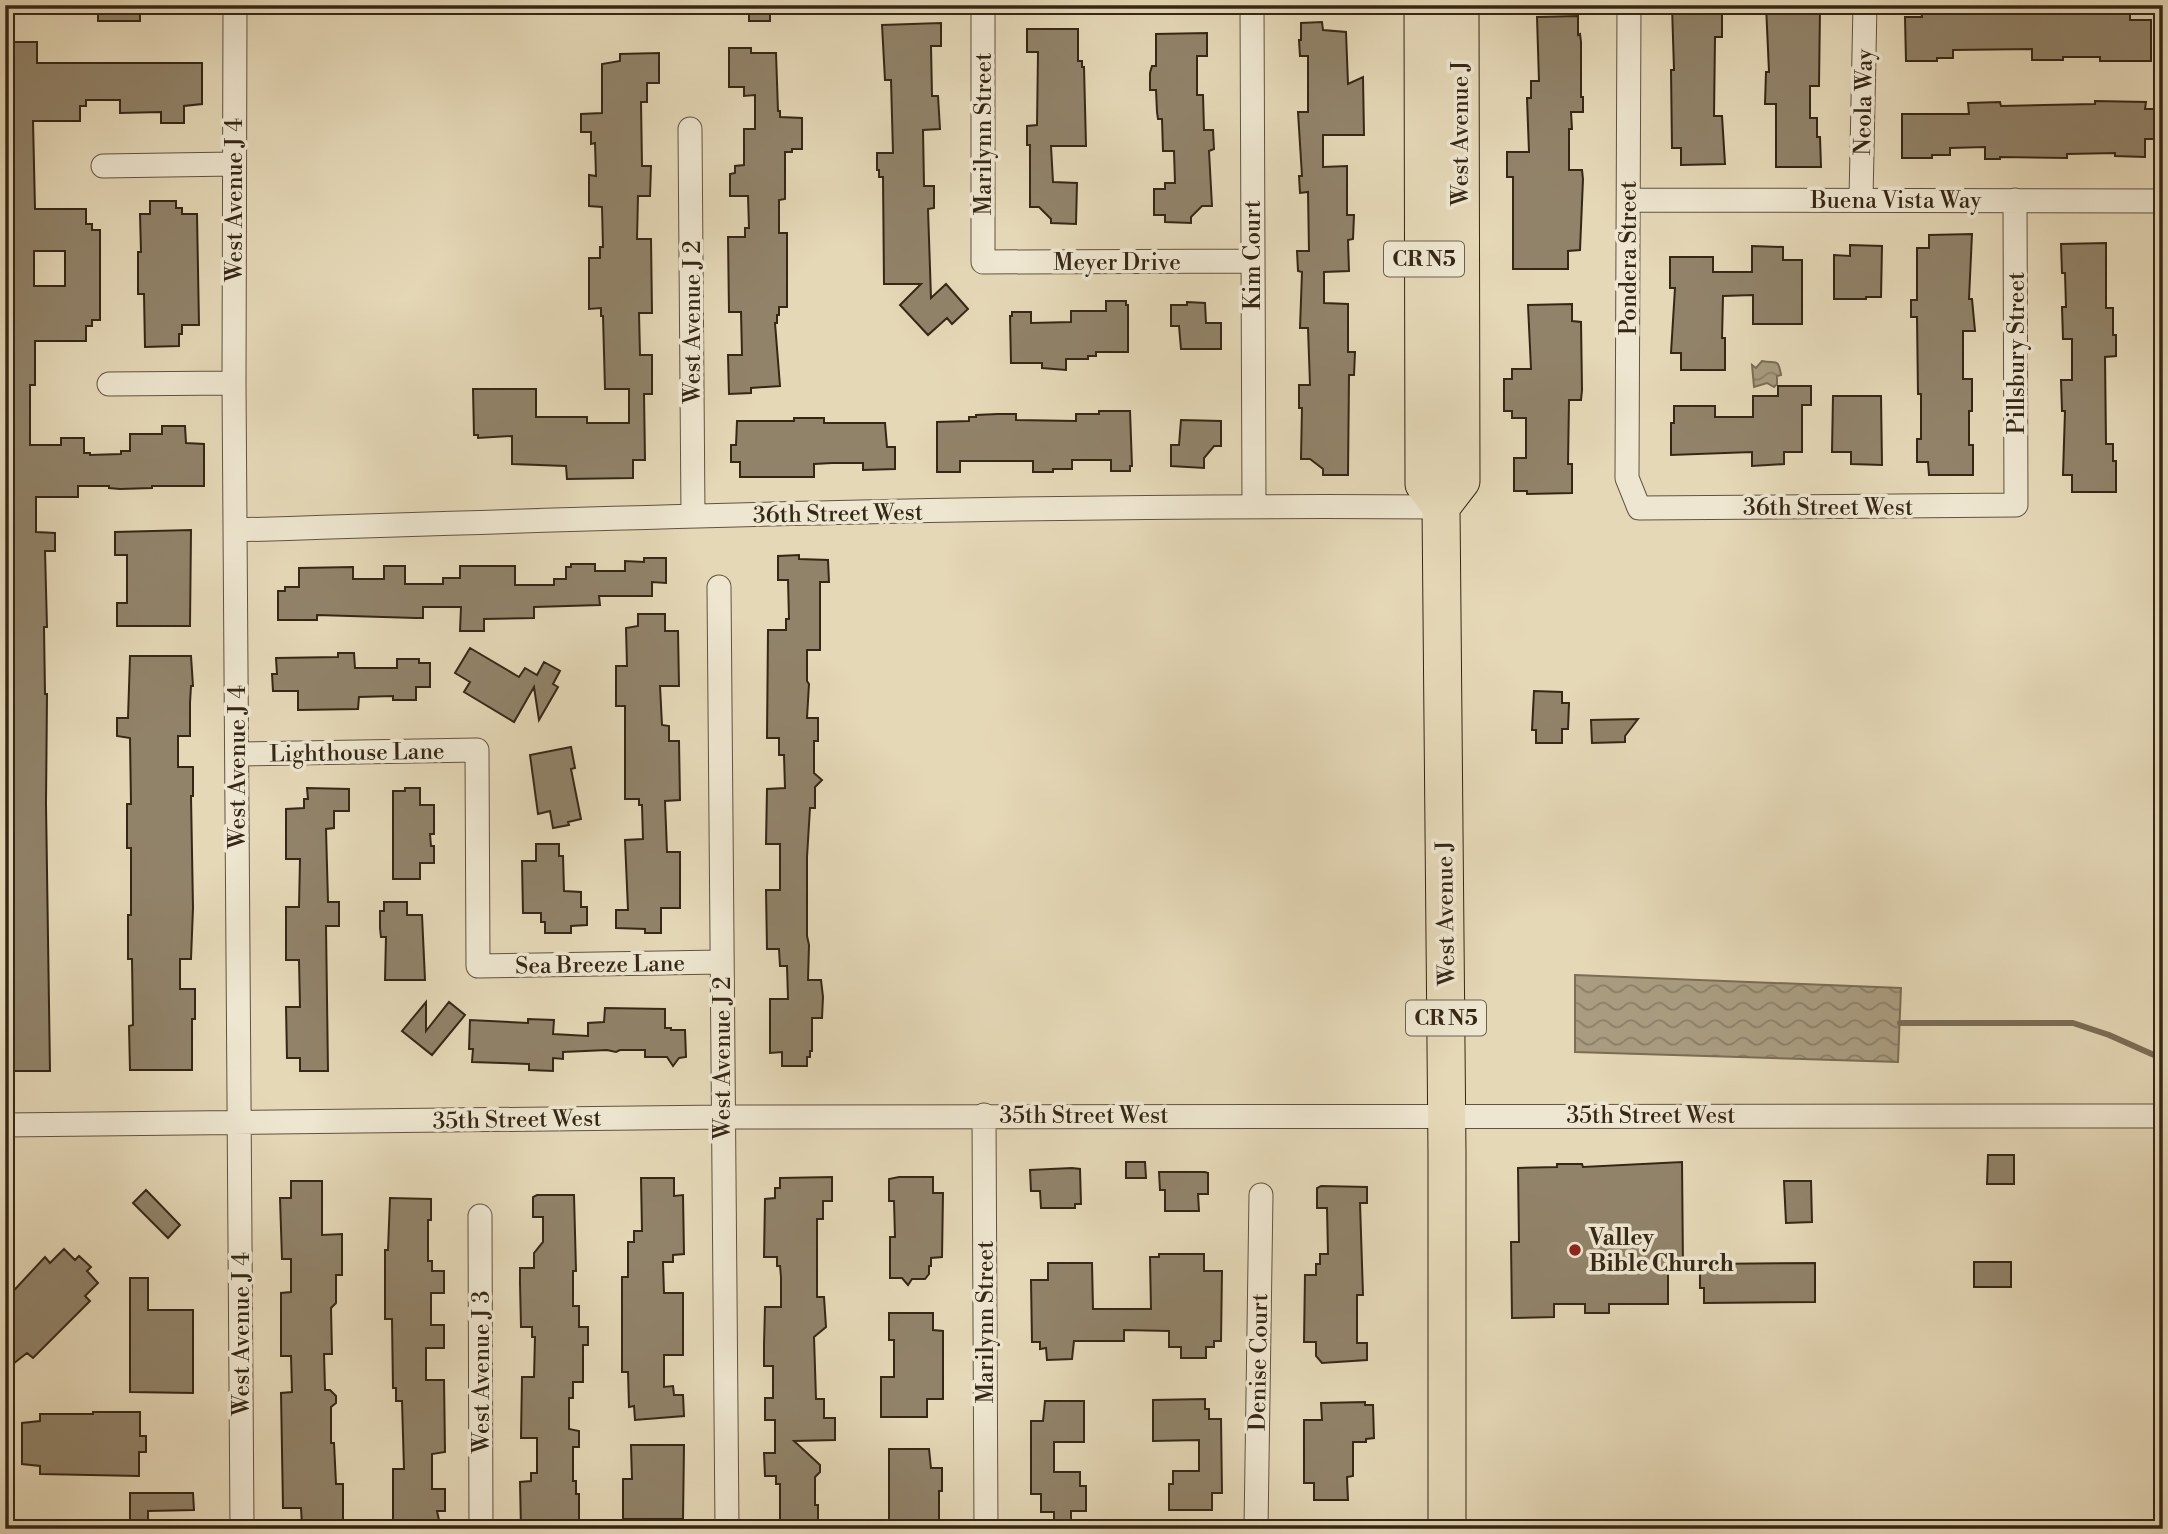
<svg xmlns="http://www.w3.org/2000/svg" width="2168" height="1534" font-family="'Libre Bodoni',serif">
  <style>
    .water { fill: url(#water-waves); stroke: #7b6d56; stroke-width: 2 }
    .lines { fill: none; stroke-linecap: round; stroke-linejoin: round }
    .stream { stroke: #7b6d56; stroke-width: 6 }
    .building { fill: #91836a; stroke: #352716; stroke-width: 2; fill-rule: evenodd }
    .street-casing { stroke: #61533e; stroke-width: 25 }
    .primary-casing { stroke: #352716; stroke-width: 39 }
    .street { stroke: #eee6d0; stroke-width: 23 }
    .primary { stroke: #e5d8b7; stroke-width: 37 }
    .poi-dot { fill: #8f2418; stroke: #eee6d0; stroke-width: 2.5 }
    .labels { text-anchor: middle; stroke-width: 7; stroke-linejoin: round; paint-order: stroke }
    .shield { fill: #eee6d0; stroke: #6c604e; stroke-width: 2 }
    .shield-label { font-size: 21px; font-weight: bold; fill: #352716 }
    .street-label { font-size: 23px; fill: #352716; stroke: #eee6d0 }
    .poi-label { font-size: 23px; font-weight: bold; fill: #352716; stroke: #eee6d0; text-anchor: start }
  </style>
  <defs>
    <pattern id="water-waves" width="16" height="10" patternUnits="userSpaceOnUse" patternTransform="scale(1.75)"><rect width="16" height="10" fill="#a99c80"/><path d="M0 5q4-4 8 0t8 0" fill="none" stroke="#8a7f68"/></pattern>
  </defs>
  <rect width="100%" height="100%" fill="#e5d8b7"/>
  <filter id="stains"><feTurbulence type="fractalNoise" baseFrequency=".00286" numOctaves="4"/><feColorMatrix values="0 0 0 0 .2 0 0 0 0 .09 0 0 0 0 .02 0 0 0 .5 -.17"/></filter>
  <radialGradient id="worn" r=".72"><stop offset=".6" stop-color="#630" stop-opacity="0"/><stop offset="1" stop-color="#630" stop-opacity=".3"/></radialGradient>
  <!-- water -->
  <path class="water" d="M1762,361C1776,364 1778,357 1781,375L1777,376V384L1774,387L1767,383L1754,387L1752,365L1756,368Z
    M1575,975L1901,988L1898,1062L1575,1052Z"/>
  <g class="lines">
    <!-- stream -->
    <path class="stream" d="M1900,1023H2073L2109,1035L2163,1059"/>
  </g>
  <!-- building -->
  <path class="building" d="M98,5H140V21H98Z
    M749,5H770V21H749Z
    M1722,5V37H1715L1714,116H1722L1725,164L1681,165V148H1672L1671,70H1674L1672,6Z
    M1766,5H1817V9H1820L1819,86H1810V118H1817V137H1820L1821,167H1776V104H1765L1766,72H1769Z
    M2100,5L2130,6V20H2151V61H2100V57H2063V60H2032V49L1953,50V58H1937V61H1906L1905,17H1922L1921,8L1993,9V6Z
    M1578,16V35L1580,34L1581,42V97H1583V112H1571L1572,129H1569V170H1582L1583,179L1580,250L1568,251V269H1513V177H1507V152H1529L1527,98H1531V81H1539L1537,17Z
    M1322,22L1323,30L1346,32L1348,84L1363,77L1364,135H1323V167L1347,166V215H1354L1353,239L1348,240L1349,271L1324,272V303L1348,304V352H1355L1354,375H1349L1348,475H1323V469L1310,459H1301L1302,408H1299V385H1310L1308,328H1300L1302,272L1298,271L1297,251H1309L1308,192L1300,193L1299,176H1302L1298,112H1308V56H1300L1299,40H1301V23Z
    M941,23V46H931L932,96H938L940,129L923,130L924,186H934V208L928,209L931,298L946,284L968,309L952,324L947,318L928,335L900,305L921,284H884L883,177H879V170H877V153H893L891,80H885L882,25Z
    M1027,29H1078V61H1082V67H1084L1086,146H1051L1053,182L1077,183L1076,224L1051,223V219L1039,207H1030V145H1027V126L1037,125L1038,52H1027Z
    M1207,33V56H1197V95H1203L1204,130H1213L1214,149L1209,151L1212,206H1202L1191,217V223L1165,222V215H1154V189H1165V183H1175L1174,151H1163L1162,119H1158L1157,112L1156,90H1150V73L1152,66H1156V34Z
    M5,42H37V63H202V104L184,106V123H161V112L120,113V100H86V106H80V121H33L35,209H86V224H92V230H100V320H92V326H86V341H35V385H30V445H61V438H84V453H90V455L121,454V451H130V434H162V426H185L186,443L204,444V486H152V488L120,489L109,488V486H78V497H36V532L55,533V551H45L47,627H44L45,694H47L46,804L50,1071H5ZM34,251H65V286H34Z
    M729,48H751V53H776L778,111H780V117L802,118V149H792V152H785V199L779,200V233H787V307H779V315H777V323H775L780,386L751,388V393L729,394L728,355H742L741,312H729L728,237H745V228H749L748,196H730V174L735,173V166L744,165V129H755V95L744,96V87H729Z
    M659,53V83H647V102H641L642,166H651L650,196H638L637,239H651L652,313H639L640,355H652V394H644L645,460H633V478L567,479L566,466L512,464V436L478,438V435H474L473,389H536V417H587V423H629V389H605L603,316H601V308L589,309V258H600V247H603L602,207L589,206V175L596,176L595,143L591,144V132H581V114L602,113V64L620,61V54Z
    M2095,101L2146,102L2145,109H2163V139H2145V157L2115,156V153L2067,154V158L2000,157V159H1985V147L1950,148V155H1932V158H1902V114H1969L1968,103L2000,102L2001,106L2095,104Z
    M150,201H176V208H182V214H197L199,325H182V334H179V346L145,347L144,294H138V252H141L140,214H150Z
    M1972,234L1969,299H1972L1975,331H1963V379H1972V411H1969V445H1973V475H1929L1928,462H1917V439H1921V394H1918L1917,317H1911V300H1917V248H1929V235Z
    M2106,243V308H2113V335H2116V356L2105,357L2106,444H2113V461H2116V492H2072V475H2063L2065,411H2062L2061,380H2072V339H2063L2062,307H2066L2065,273H2062L2061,244Z
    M1850,245L1882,246L1881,297H1866V299H1834V255L1850,256Z
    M1752,246L1783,247V260H1802V324H1753V295L1723,296L1722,338H1725V370H1681V353H1671L1675,288H1670V257H1713V272H1752Z
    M1106,301H1126V305H1128V352H1096V356H1088V359H1066V370L1042,368V363H1011L1010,316H1012V312H1031V323L1071,322V311H1106Z
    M1187,302L1205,303L1206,323H1221V349H1181L1179,326H1171V305H1187Z
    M1572,304V321L1581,322L1582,390L1581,400H1569L1568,464H1572V493L1527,494V491H1514V458H1526V418H1512V411H1504V379H1512V369H1531L1528,305Z
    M1778,386H1811V405H1802V452H1784V464L1752,466V452L1671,455V423H1674V406H1715V417H1753V396H1778Z
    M1833,396H1881L1882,465L1851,464V452H1832Z
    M1099,411H1130L1132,466H1130V471H1111V460H1072V469H1053V472H1033V461H960V472H937V422L969,421V417H976V415L998,414H1016V420L1076,421V414H1099Z
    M794,418H824V423H885L887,447H895V469L863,470V463H832L814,464V477H740V462H731V445H736L737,421H794Z
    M1181,420L1221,421V446H1214L1204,458V468L1171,466V445H1179Z
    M191,530L190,626H117V603H127V555H115V532Z
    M799,555V559L828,560L829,582H820V650H807V681L809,684L807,718H818V741H814V773L822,780L815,787V808H810L807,857V936L809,945L808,980H821L823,997L822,1018H812V1051H810V1057H807V1066H782V1052L770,1053V999H788L787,966H780L779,949H767L766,890H780V844H766L767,789L785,788L784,755H779V738H767L768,630H786V619H789L788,580H778V556Z
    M644,558H666V583L652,582V596H599L600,605L534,607V618L484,619V631H460L461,607H423V618H416L317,615V620H278V591H285V587H299V568L353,567V579H384V566H405V584H443V578H460V566H515V585H554V579H566V567H571V564H595V571H625V561L644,562Z
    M638,614H665V631H678L679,686H660L662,725L669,726V741H679L680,800L665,801L667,852H680V908H661V933H645V929L616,928V910H628L625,840L643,839L642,805H639V799H625V706H616V666H627L626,628L638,626Z
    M470,648L519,677L525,668L537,675L544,662L560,671L553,684L558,687L539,720L534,687L514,722L464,692L470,682L455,673Z
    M338,653H354L355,668H397V659H419V663H430V687H416V700H393V696L359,697L358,709L298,710V691H273L272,674H277L276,658L338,657Z
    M130,656H191L193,686H191L190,703V736H178V767H193V796H191L193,908L191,959H180V989H195V1019H192V1070H130L129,1026L133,1025L132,959H128V915H131V848H127V804H131L130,738L117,736V718H128Z
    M1534,691L1562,692V703H1569L1568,729H1562V743H1536V730H1532Z
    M1638,719L1625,736V742L1592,743L1591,720Z
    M571,747L575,768L571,769L581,819L568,822L569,825L553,828L550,811L538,814L530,755Z
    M307,788L349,789V811H334V828L326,829L328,902H339V926H326L328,1071H300V1058H287L286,1007H300L299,960H286V907H299L300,859H286V809L304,808V799H308Z
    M405,788H420V805H434V834H430L431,846H434V863H420V879H393V791H405Z
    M536,844H559V856H563L564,891L581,892V907H587V925L571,926V933H545V922H541V913H523L522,861H536Z
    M384,902H407V915H422L425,980H385L386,937H381L380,928V911H384Z
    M426,1002V1031L449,1002L465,1015L432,1055L402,1031Z
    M605,1008L665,1009V1028H671V1030H685L686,1057L679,1058L673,1066L667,1057H645V1050H620L616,1052L607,1050L563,1052V1059L553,1058V1071L529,1070V1064L472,1062L473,1049H469L470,1020L528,1023V1019L554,1020L553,1034L588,1036V1023L604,1022Z
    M1988,1155H2014V1184H1987Z
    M1126,1162H1145L1146,1178H1126Z
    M1682,1162L1683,1268L1668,1269V1304H1609V1313H1585V1304H1554V1317L1512,1318L1511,1242H1519L1518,1168L1557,1167V1164H1582L1583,1167Z
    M1072,1168L1080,1169L1081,1204H1075V1208H1041L1040,1191H1031L1030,1170Z
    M1159,1172H1205L1208,1173V1194H1198L1199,1211H1165V1190H1160Z
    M832,1177V1201H823V1219H817V1297H824L826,1327L814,1337L816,1399H824V1418H835V1440L794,1441L820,1465V1472L815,1477V1505H818V1529H780V1484H776V1476H765L764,1453H775V1420H765V1398H773V1366H764V1345L765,1307H781V1277L780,1266H777V1257H764L765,1199L775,1198V1188H780V1178Z
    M899,1177H933V1193H943L942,1257L931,1258V1266H929V1274L925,1279H912L908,1285L902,1278H890V1237H895L894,1201H889V1179Z
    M641,1178H674V1196L683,1195L684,1254L673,1255V1262H663L664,1293H683V1355H664V1387L673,1386L674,1395H683L684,1416L635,1420L634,1406L629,1407L628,1372H622V1277H628V1242H634V1231H642Z
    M291,1181H322V1235L342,1234V1275H336V1303L331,1308L332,1354H324L325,1390H330L336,1396V1403L331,1407V1443H334L336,1484H343V1525H302L301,1508H283L281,1393L292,1392L291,1356H281V1293L291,1292V1259H282L280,1198H291Z
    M1784,1181H1811L1812,1222L1786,1223Z
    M1321,1186L1367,1187V1203H1360L1363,1295H1357V1343H1367V1360L1322,1363L1316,1356V1342H1304L1305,1275H1316V1264H1320V1254H1328L1327,1208H1317V1188Z
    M146,1190L180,1225L168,1238L133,1203Z
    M537,1195H574L576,1271H573V1306H579V1327H588V1345H583V1382H573V1398H569V1429L579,1431V1447H573V1481H576V1494H579V1529H521L520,1482L531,1481V1473H537V1438H521L522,1377H534L535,1337H532V1327H521L520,1283V1268H534V1253L543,1242V1217H533V1197Z
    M390,1198L431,1199V1220H428V1261H432V1271H444V1293H431V1325H444V1348H426V1380H444L445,1452L432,1454V1489H445V1511H437L441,1529H393V1469H404L402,1401H396V1388H393L392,1319H385V1250H388Z
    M64,1249L75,1260L79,1256L91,1267L87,1271L98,1283L85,1296L90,1301L33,1358L27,1353L13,1364L5,1356V1300L45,1257L50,1263Z
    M1159,1254H1204V1271H1222L1221,1341H1214V1347H1206V1358H1181V1347H1169V1331L1124,1330V1341H1074L1072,1359L1047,1360L1046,1348L1040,1349V1342H1032L1031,1280H1048V1263H1092L1093,1309H1151L1150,1257H1159Z
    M1974,1262H2011V1287H1974Z
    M1815,1263V1302L1704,1303V1288H1700V1264Z
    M130,1278H148V1310H193V1393L130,1392Z
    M889,1313H933V1330L943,1331V1399H927V1417H881V1377H894V1340H889Z
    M1205,1399V1409H1209V1419H1221L1222,1493H1212V1510H1169V1484H1173V1471H1199V1440L1153,1441V1400Z
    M1045,1401H1084V1442H1054V1472H1080V1486H1086V1511H1071V1529H1054V1512H1041V1494H1031V1421H1043Z
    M1365,1402V1405H1373L1374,1438L1366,1439V1442H1353V1476L1347,1477L1348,1500H1314V1483H1304V1420H1322L1321,1403Z
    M93,1412H140V1436H146V1452H139V1476L40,1474V1466L22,1464V1423L40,1421V1414H93Z
    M631,1445H684L683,1519H623V1479H632Z
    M889,1449H929L931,1468H942V1491H939V1529H889Z
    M130,1493H193L194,1510L148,1511V1529H130Z"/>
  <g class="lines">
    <defs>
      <path id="street" d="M235,5L234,383L242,1529
        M983,5V262L1252,261
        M1252,5L1254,506
        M1629,5L1627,478L1639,508L2016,505L2015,200
        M690,129L693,516
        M103,166L234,164
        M1861,199L1865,5
        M1629,200L2163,201
        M109,384L234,383
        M235,530C637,517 1039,504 1441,507
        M719,587L727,1529
        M237,754L477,750L478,966L721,962
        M984,1115L986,1529
        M5,1125L722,1117L2163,1116
        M480,1216L481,1529
        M1256,1529L1261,1195"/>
      <path id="primary" d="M1423,5L1424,484L1441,507L1447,1153V1529
        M1441,507L1461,481L1460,5"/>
    </defs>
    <!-- street casing -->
    <use href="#street" class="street-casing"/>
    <!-- primary casing -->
    <use href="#primary" class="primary-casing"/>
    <!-- street -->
    <use href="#street" class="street"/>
    <!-- primary -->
    <use href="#primary" class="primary"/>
  </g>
  <!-- markers -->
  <circle class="poi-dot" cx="1575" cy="1250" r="7"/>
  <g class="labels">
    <!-- shield labels -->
    <g class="shield">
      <rect x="1384" y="241.5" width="80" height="35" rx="5"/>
      <rect x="1406" y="1000.5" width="80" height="35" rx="5"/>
    </g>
    <g class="shield-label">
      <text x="1424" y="266">CR N5</text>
      <text x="1446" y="1025">CR N5</text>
    </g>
    <!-- street labels -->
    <g class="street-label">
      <text transform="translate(1863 102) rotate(-89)" y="8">Neola Way</text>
      <text transform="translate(1460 133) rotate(-90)" y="8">West Avenue J</text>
      <text transform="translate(983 134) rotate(-90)" y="8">Marilynn Street</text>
      <text transform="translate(234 200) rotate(-90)" y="8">West Avenue J 4</text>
      <text x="1896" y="208">Buena Vista Way</text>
      <text transform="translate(1252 255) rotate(-90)" y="8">Kim Court</text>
      <text transform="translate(1628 258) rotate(-90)" y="8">Pondera Street</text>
      <text x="1117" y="270">Meyer Drive</text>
      <text transform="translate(692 322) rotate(-90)" y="8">West Avenue J 2</text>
      <text transform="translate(2016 353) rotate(-90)" y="8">Pillsbury Street</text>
      <text x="1828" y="515">36th Street West</text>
      <text transform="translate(838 513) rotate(-1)" y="8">36th Street West</text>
      <text transform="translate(357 752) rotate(-1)" y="8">Lighthouse Lane</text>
      <text transform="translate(237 767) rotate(-90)" y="8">West Avenue J 4</text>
      <text transform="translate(1445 913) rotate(-91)" y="8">West Avenue J</text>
      <text transform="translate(600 964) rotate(-1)" y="8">Sea Breeze Lane</text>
      <text transform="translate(722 1058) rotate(-90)" y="8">West Avenue J 2</text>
      <text x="1084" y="1123">35th Street West</text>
      <text x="1651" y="1123">35th Street West</text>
      <text transform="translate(517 1119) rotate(-1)" y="8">35th Street West</text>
      <text transform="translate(985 1322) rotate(-90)" y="8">Marilynn Street</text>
      <text transform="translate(241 1334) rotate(-90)" y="8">West Avenue J 4</text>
      <text transform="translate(1258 1362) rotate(-89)" y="8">Denise Court</text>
      <text transform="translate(481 1372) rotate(-90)" y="8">West Avenue J 3</text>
    </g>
    <!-- poi labels -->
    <g class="poi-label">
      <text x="1589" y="1245">Valley<tspan x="1589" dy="26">Bible Church</tspan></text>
    </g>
  </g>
  <!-- margin -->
  <rect width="2168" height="1534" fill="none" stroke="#e5d8b7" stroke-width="28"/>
  <rect x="7" y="7" width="2154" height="1520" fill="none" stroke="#352716" stroke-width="3.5"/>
  <rect x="14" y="14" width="2140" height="1506" fill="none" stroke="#352716" stroke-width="2"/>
  <rect width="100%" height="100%" filter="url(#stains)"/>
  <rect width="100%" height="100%" fill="url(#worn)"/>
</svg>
